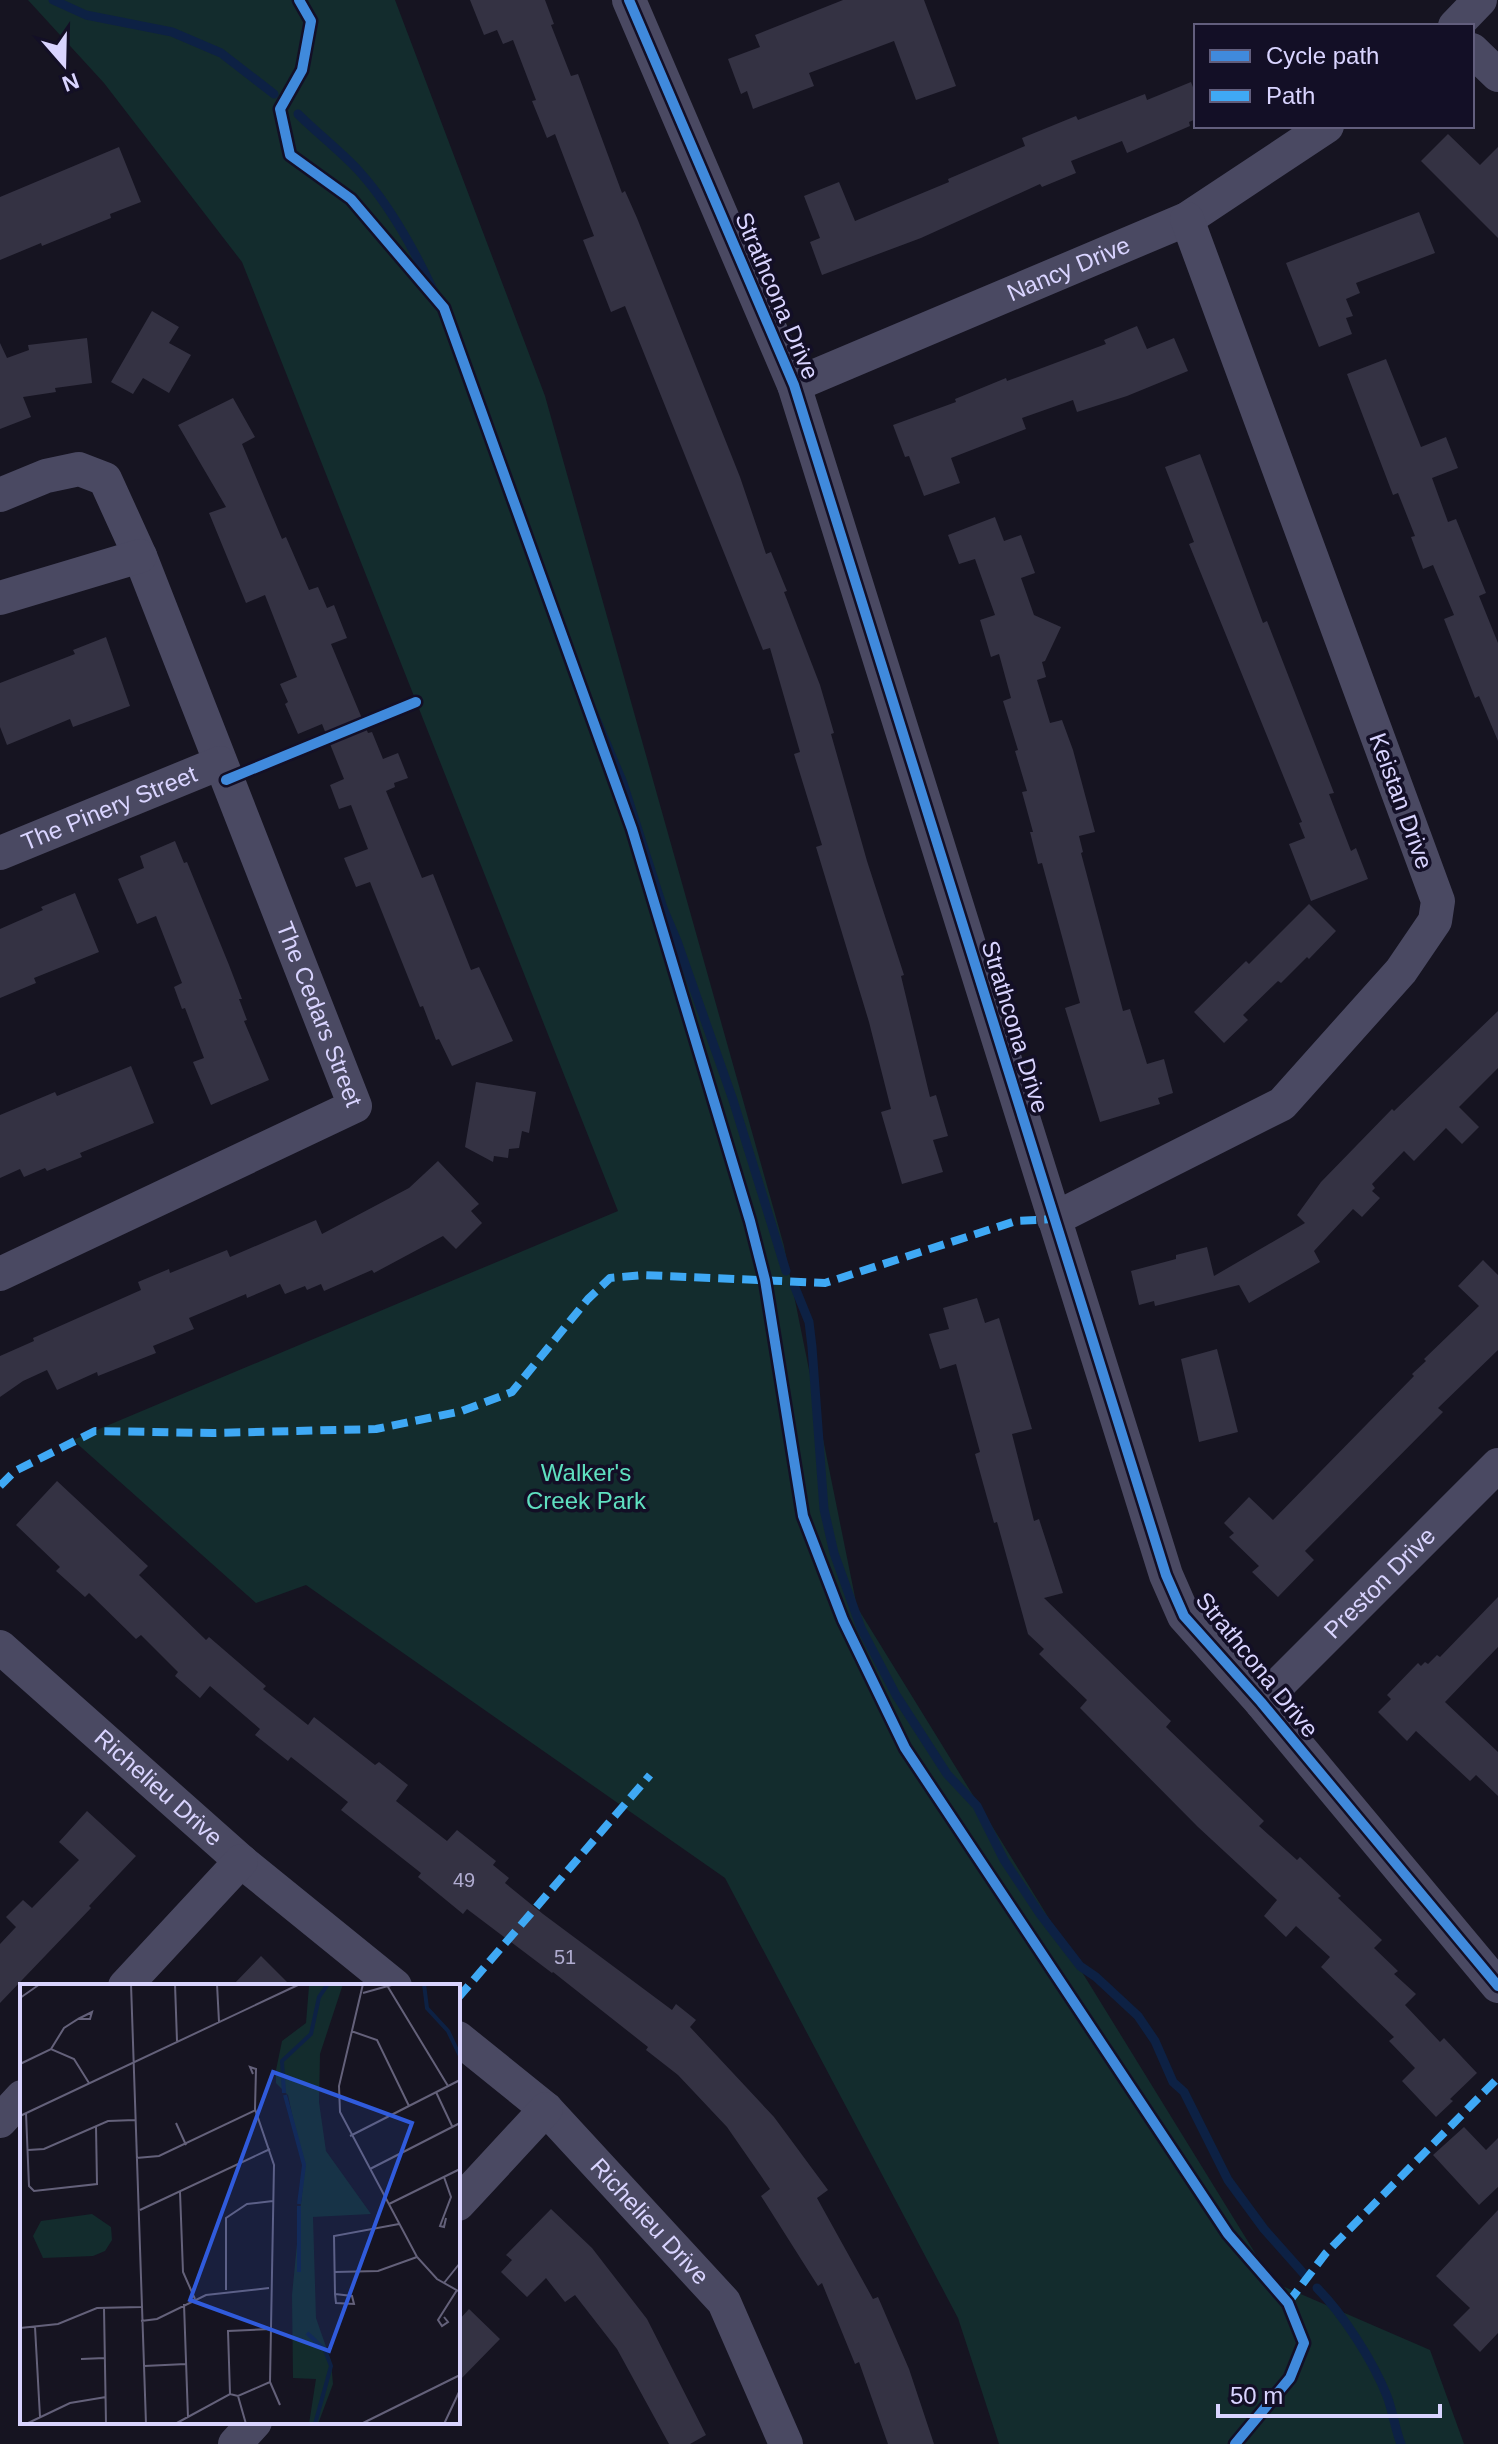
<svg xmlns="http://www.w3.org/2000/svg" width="1498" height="2444" font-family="Helvetica,sans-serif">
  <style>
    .green { fill: #132c2d }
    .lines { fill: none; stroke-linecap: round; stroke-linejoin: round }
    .stream { stroke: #0d2144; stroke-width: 9 }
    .building { fill: #343243 }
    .minor { stroke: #4a4962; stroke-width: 34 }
    .quiet { stroke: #3fa9f5; stroke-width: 8; stroke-dasharray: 16 8; stroke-linecap: butt }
    .cycleway-casing { stroke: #130f26; stroke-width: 15 }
    .cycleway { stroke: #408adc; stroke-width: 10 }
    .labels { text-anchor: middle; stroke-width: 7; stroke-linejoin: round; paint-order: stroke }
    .number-label { font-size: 20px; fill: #b0acd0 }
    .street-label { font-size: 24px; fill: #d9d4ff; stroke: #130f26 }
    .park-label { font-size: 24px; fill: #5fe0c0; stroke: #130f26 }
    .inset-river { fill: none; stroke: #0d2144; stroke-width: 4 }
    .inset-road { fill: none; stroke: #64617a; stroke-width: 2 }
    .view { fill: #305bdc; fill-opacity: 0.15; stroke: #305bdc; stroke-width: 4 }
    .inset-edge { fill: none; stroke: #d9d4ff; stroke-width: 4 }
  </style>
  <rect width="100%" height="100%" fill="#161421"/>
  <!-- green -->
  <path class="green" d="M28,0H395L545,396L784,1246L857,1607L1273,2282L1430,2350L1464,2444H999L958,2318L725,1878L306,1585L256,1603L73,1440L618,1211L242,262L104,83Z"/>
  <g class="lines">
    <!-- stream -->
    <path class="stream" d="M53,0L86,15L172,32L221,53L274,94
      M298,114C317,133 339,150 358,170C390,205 414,249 434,292
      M447,316L479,404
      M489,438L514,504
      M525,540L538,573
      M563,640L623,783L663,908L677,941L733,1100L786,1271
      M794,1285L809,1322L812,1347L824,1509L834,1553L861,1628L896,1695L947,1774L977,1806L1004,1860L1040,1914L1080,1966L1096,1977L1138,2016L1155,2041L1173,2082L1184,2092L1228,2180L1264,2229L1304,2274
      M1317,2288C1343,2314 1373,2361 1387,2396C1393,2412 1395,2429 1401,2444"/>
  </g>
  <!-- building -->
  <path class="building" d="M470,0H545L554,24L551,25L571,76L578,74L622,193L625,191L637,218L740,477L766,554L771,552L787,591L784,592L820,685L834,733L831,734L867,861L904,975L901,976L930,1097L936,1095L948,1136L933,1140L943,1172L902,1184L881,1112L891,1109L869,1022L816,847L822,845L794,754L800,752L770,648L763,650L625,306L611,312L583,240L594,236L555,134L547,138L532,101L536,100L513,40L503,44L497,30L484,35Z
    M843,0H924L956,86L916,100L894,41L809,73L814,86L753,109L747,91L741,94L728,59L760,47L755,35Z
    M1191,82L1196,95V119L1189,122L1190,126L1127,153L1122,141L1071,161L1076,173L1042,187L1040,184L921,238L822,275L810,242L820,238L804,196L839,182L855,221L949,182L948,179L1025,146L1022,138L1076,116L1078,120L1145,94L1147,100Z
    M1448,134L1480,165L1498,147V238L1421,161Z
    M119,147L141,202L110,214L111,218L42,246L41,243L0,260V197Z
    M1419,212L1435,253L1356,283L1360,293L1346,299L1353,316L1346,318L1352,334L1319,347L1286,263Z
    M152,311L179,327L169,343L191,355L169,393L143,378L133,394L111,382Z
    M1137,326L1147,349L1174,338L1188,371L1127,396L1077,412L1073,400L1022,418L1026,429L951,458L960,483L924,496L909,456L905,457L893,425L956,402L955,399L1006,378L1007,381L1106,344L1104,340Z
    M87,338L92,383L55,388L56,392L23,397L31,417L0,429V343L7,358L29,350L28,345Z
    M1386,359L1421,447L1446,437L1458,468L1432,478L1448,522L1456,519L1486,593L1479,596L1498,643V741L1479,696L1475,698L1444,619L1454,615L1433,565L1423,569L1411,537L1415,536L1398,493L1393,495L1347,374Z
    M233,398L255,437L242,444L282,539L286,537L309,590L318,587L327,608L334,605L347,638L331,644L368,733L372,732L383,759L398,753L408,778L394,783L395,787L386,791L422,878L433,874L471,970L479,967L513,1041L452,1066L439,1039L436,1040L423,1006L420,1007L370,882L356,887L344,858L368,849L351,805L339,809L330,785L344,779L322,724L298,734L285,704L288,702L280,684L297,677L265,595L246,603L209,513L226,507L178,425Z
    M1200,454L1263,623L1267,621L1334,793L1329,794L1351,851L1356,848L1368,879L1311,901L1289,844L1305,838L1299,823L1302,822L1189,544L1194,542L1165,467Z
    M995,517L1004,541L1021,535L1035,573L1021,578L1034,615L1061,627L1045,661L1042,662L1046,677L1037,680L1050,723L1062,720L1073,750L1095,832L1079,836L1083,852L1081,853L1123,1011L1130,1009L1147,1064L1164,1059L1173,1093L1158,1098L1160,1104L1100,1122L1065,1008L1080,1003L1042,863L1038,864L1030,832H1033L1022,792L1027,791L1015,751L1018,750L1003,701L1011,698L999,654L991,657L980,620L995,615L975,559L959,564L948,535Z
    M106,637L130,706L73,727L70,719L7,745L0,727V683L75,654L73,650Z
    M175,841L184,863L187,862L229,965L242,999H239L247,1020L244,1021L269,1080L211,1105L193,1062L204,1058L185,1008L182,1009L174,987L182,983L156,916L137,924L118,879L144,868L140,856Z
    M75,893L99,952L34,978L36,983L0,998V929L43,910L41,907Z
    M1309,904L1336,931L1309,959L1307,957L1281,983L1278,981L1243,1015L1248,1020L1224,1043L1194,1012L1246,961L1249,964Z
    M1498,1011V1068L1459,1107L1479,1127L1462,1144L1446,1128L1414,1161L1404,1151L1372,1184L1375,1188L1372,1191L1380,1198L1362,1217L1353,1209L1314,1251L1320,1262L1249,1303L1239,1285L1155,1306L1154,1301L1139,1305L1131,1271L1176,1259V1255L1207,1247L1214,1276L1305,1223L1297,1215L1321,1182L1392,1109L1394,1111Z
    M131,1066L154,1123L80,1153L82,1157L47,1171L45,1168L24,1177L20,1169L0,1178V1115L55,1092L57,1096Z
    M476,1082L536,1092L529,1133L522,1131L519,1148L509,1149L508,1158L494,1156L493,1162L465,1147Z
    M438,1161L479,1204L471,1211L482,1223L456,1249L443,1236L374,1273L372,1270L324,1291L321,1284L307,1290L305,1286L285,1294L280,1284L247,1298L246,1294L189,1318L194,1329L153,1346L156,1353L98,1376L97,1372L57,1390L47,1370L23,1381L0,1397V1356L34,1341L33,1338L141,1290L138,1282L169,1269L170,1273L227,1250L230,1257L316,1220L322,1234L409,1188Z
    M1483,1260L1498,1275V1350L1438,1408L1443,1412L1305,1551L1314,1560L1278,1597L1252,1572L1259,1566L1229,1537L1234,1533L1224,1523L1249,1497L1273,1520L1414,1376L1412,1374L1426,1361L1424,1359L1479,1306L1458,1286Z
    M977,1298L985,1323L999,1318L1032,1429L1012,1434L1034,1521L1039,1519L1063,1593L1044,1598L1171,1721L1166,1727L1264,1821L1259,1826L1297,1860L1300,1857L1341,1896L1338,1898L1382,1940L1374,1948L1398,1971L1394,1974L1416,1994L1405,2005L1440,2042L1444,2038L1477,2073L1450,2099L1453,2101L1436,2117L1402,2081L1415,2068L1389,2041L1394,2037L1321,1967L1330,1957L1296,1926L1286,1937L1264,1916L1277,1900L1198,1827L1080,1708L1087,1700L1039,1654L1044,1649L1028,1634L997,1522L994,1523L975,1454L980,1452L956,1364L940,1369L929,1334L949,1329L943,1308Z
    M1217,1349L1238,1432L1199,1442L1181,1359Z
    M57,1481L148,1566L139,1575L206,1640L209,1637L266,1686L263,1689L308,1725L314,1717L375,1765L379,1762L408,1785L396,1801L447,1841L457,1830L496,1861L493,1865L509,1878L505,1883L543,1914L672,2010L676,2004L696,2020L690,2027L774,2117L828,2190L817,2198L873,2299L878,2297L909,2369L934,2444H888L859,2362L855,2364L822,2283L818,2286L761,2196L770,2189L727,2127L678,2075L646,2050L648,2047L553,1972L552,1973L467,1909L463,1914L418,1877L421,1873L341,1810L348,1802L291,1757L288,1761L255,1735L260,1729L210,1686L200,1698L175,1676L178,1672L141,1635L136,1639L89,1593L85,1597L56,1571L60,1567L16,1525Z
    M1498,1597V1647L1445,1702L1498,1752V1796L1476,1775L1470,1781L1416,1731L1407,1741L1378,1712L1391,1699L1387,1695L1418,1663L1421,1666L1425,1662L1428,1664L1437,1655L1440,1657Z
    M87,1811L136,1856L89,1906L91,1908L0,2003V1944L16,1927L6,1917L23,1900L32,1908L79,1860L59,1842Z
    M261,1956L291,1986H232Z
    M1464,2127L1486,2150L1498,2138V2187L1479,2205L1433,2155Z
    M551,2209L592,2248L647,2319L706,2435L690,2444H669L617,2349L575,2295L565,2302L546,2278L527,2297L501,2272L512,2260L506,2255Z
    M1498,2210V2333L1480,2352L1453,2325L1470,2308L1436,2276Z
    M469,2309L500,2339L458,2382V2321Z"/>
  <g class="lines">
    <!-- minor -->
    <g class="minor">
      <path d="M629,0L794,385L1166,1575L1184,1616L1261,1702L1498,1986"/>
      <path d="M1455,26L1480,0"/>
      <path d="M1472,50L1498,75"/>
      <path id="s1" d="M794,385L1187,219L1327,126"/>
      <path id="s2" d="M0,495L46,476L79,469L105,479L140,556L355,1106L0,1274"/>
      <path d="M0,598L140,556"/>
      <path id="s3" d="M0,853L220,763"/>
      <path d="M1054,1219L1282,1104L1401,971L1435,921L1438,901L1187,219"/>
      <path id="s4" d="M0,1647L241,1861L395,1986"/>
      <path id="s5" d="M1261,1702L1498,1465"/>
      <path d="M125,1986L241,1861"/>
      <path id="s6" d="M458,2038L546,2109L724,2302L786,2444"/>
      <path d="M0,2121L22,2097"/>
      <path d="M458,2204L546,2109"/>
      <path d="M235,2444L255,2422"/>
    </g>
    <!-- quiet -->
    <path class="quiet" d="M0,1486L15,1471L95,1431L213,1433L376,1429L462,1411L512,1392L588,1299L610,1278L643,1275L825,1283L1016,1221L1054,1219
      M458,1998L650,1775
      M1288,2303L1326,2253L1498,2078"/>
    <defs>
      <path id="cycleway" d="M299,0L311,21L302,70L280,109L290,155L351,199L444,308L632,829L750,1221L765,1280L803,1516L843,1620L905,1748L1228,2234L1288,2303L1304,2343L1290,2378L1235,2444
        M629,0L794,385L1166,1575L1184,1616L1261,1702L1498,1986
        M226,780L416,702"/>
    </defs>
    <!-- cycleway casing -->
    <use href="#cycleway" class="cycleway-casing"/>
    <!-- cycleway -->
    <use href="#cycleway" class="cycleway"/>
  </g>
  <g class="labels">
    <!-- number labels -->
    <g class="number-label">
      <text x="464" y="1887">49</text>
      <text x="565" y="1964">51</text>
    </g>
    <!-- street labels -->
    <g class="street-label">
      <text dy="8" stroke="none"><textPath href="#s1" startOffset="298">Nancy Drive</textPath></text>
      <text transform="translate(777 296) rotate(67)" y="8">Strathcona Drive</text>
      <text transform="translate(1401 801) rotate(70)" y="8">Keistan Drive</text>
      <text dy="8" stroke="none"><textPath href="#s3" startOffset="118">The Pinery Street</textPath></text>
      <text dy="8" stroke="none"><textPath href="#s2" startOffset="688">The Cedars Street</textPath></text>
      <text transform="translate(1015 1027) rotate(73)" y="8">Strathcona Drive</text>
      <text dy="8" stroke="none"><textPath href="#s5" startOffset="168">Preston Drive</textPath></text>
      <text transform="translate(1257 1665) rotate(51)" y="8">Strathcona Drive</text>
      <text dy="8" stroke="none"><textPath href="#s4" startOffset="212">Richelieu Drive</textPath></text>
      <text dy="8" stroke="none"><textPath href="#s6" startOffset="266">Richelieu Drive</textPath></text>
    </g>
    <!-- park labels -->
    <g class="park-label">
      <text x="586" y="1481">Walker's<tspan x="586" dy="28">Creek Park</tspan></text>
    </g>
  </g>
  <!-- overview -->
  <g transform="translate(20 1984)">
    <rect width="440" height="440" fill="#161421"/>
    <path d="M323,0L300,70L299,118L306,167L351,230L293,233L296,334L311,377L313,400L298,440H289L296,395L273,394L272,311L284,188L268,111L256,99V86L262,57L286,39L289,2ZM72,230L91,243L92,256L85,267L73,272L23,274L13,252L21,237Z" fill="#132c2d"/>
    <path class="inset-river" d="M404,0L407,24L428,47L440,72M264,109L262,77L291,50L299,13L308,0M265,111L284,181L279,220M279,288V222M287,349L305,366L311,382L295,440"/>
    <path class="inset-road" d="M111,0L126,440M155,0L157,57M197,0L199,38M343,0L319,102L320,128L397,273L417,295L440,308M368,3L428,102M343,9L375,0M0,14L20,0M331,47L357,56L389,122M31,65L44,44L58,35H70L72,28L58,35M0,80L31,65L54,75L69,99M233,90L230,83L236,85L235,125L254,181L250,398M416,108L432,142M6,129L9,202L14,207L77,200L76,142M0,132L280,0M156,139L166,161M330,152L440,96M8,166L24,165L88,137L115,136M116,174L139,172L236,126M350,185L440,139M424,193L431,213L420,242L424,243L426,234M160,208L163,288L175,315M369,220L440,185M120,226L250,165M315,288L358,287L397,273M424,299L440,279M206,306V234L227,220L253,217M315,310L332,312L334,320L316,319L315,310L314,252L379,240M164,320L168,434M84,324L86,440M424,333L428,338L422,342L418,336L437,306M121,337L137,335L186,311L249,304M15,343L20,433M0,344L38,340L77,324L121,323M61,375L85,374M124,382L166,380M250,398L260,421M210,410L208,347L251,345M218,412L226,440M6,440L50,419L86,413M155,440L210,410L218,412L250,398M341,440L440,391M424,440L440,406"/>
    <path class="view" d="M253,88L392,139L309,367L170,316Z"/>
    <rect width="440" height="440" class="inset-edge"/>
  </g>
  <!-- legend -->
  <rect x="1194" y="24" width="280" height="104" fill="#130f26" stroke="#625e7d" stroke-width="2"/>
  <rect x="1210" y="50" width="40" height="12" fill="#408adc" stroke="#625e7d" stroke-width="2"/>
  <text x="1266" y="64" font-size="24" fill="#d9d4ff">Cycle path</text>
  <rect x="1210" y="90" width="40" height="12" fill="#3fa9f5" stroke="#625e7d" stroke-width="2"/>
  <text x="1266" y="104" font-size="24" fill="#d9d4ff">Path</text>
  <!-- north arrow -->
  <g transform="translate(64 64) rotate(160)" stroke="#130f26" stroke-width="6" paint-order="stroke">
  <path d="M0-6L14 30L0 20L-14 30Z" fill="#d9d4ff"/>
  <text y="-12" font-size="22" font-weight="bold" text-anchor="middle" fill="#d9d4ff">N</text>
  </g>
  <!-- scale -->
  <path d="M1218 2404v12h222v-12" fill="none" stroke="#d9d4ff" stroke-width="4"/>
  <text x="1230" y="2404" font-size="24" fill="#d9d4ff" stroke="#130f26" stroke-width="6" paint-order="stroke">50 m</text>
</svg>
